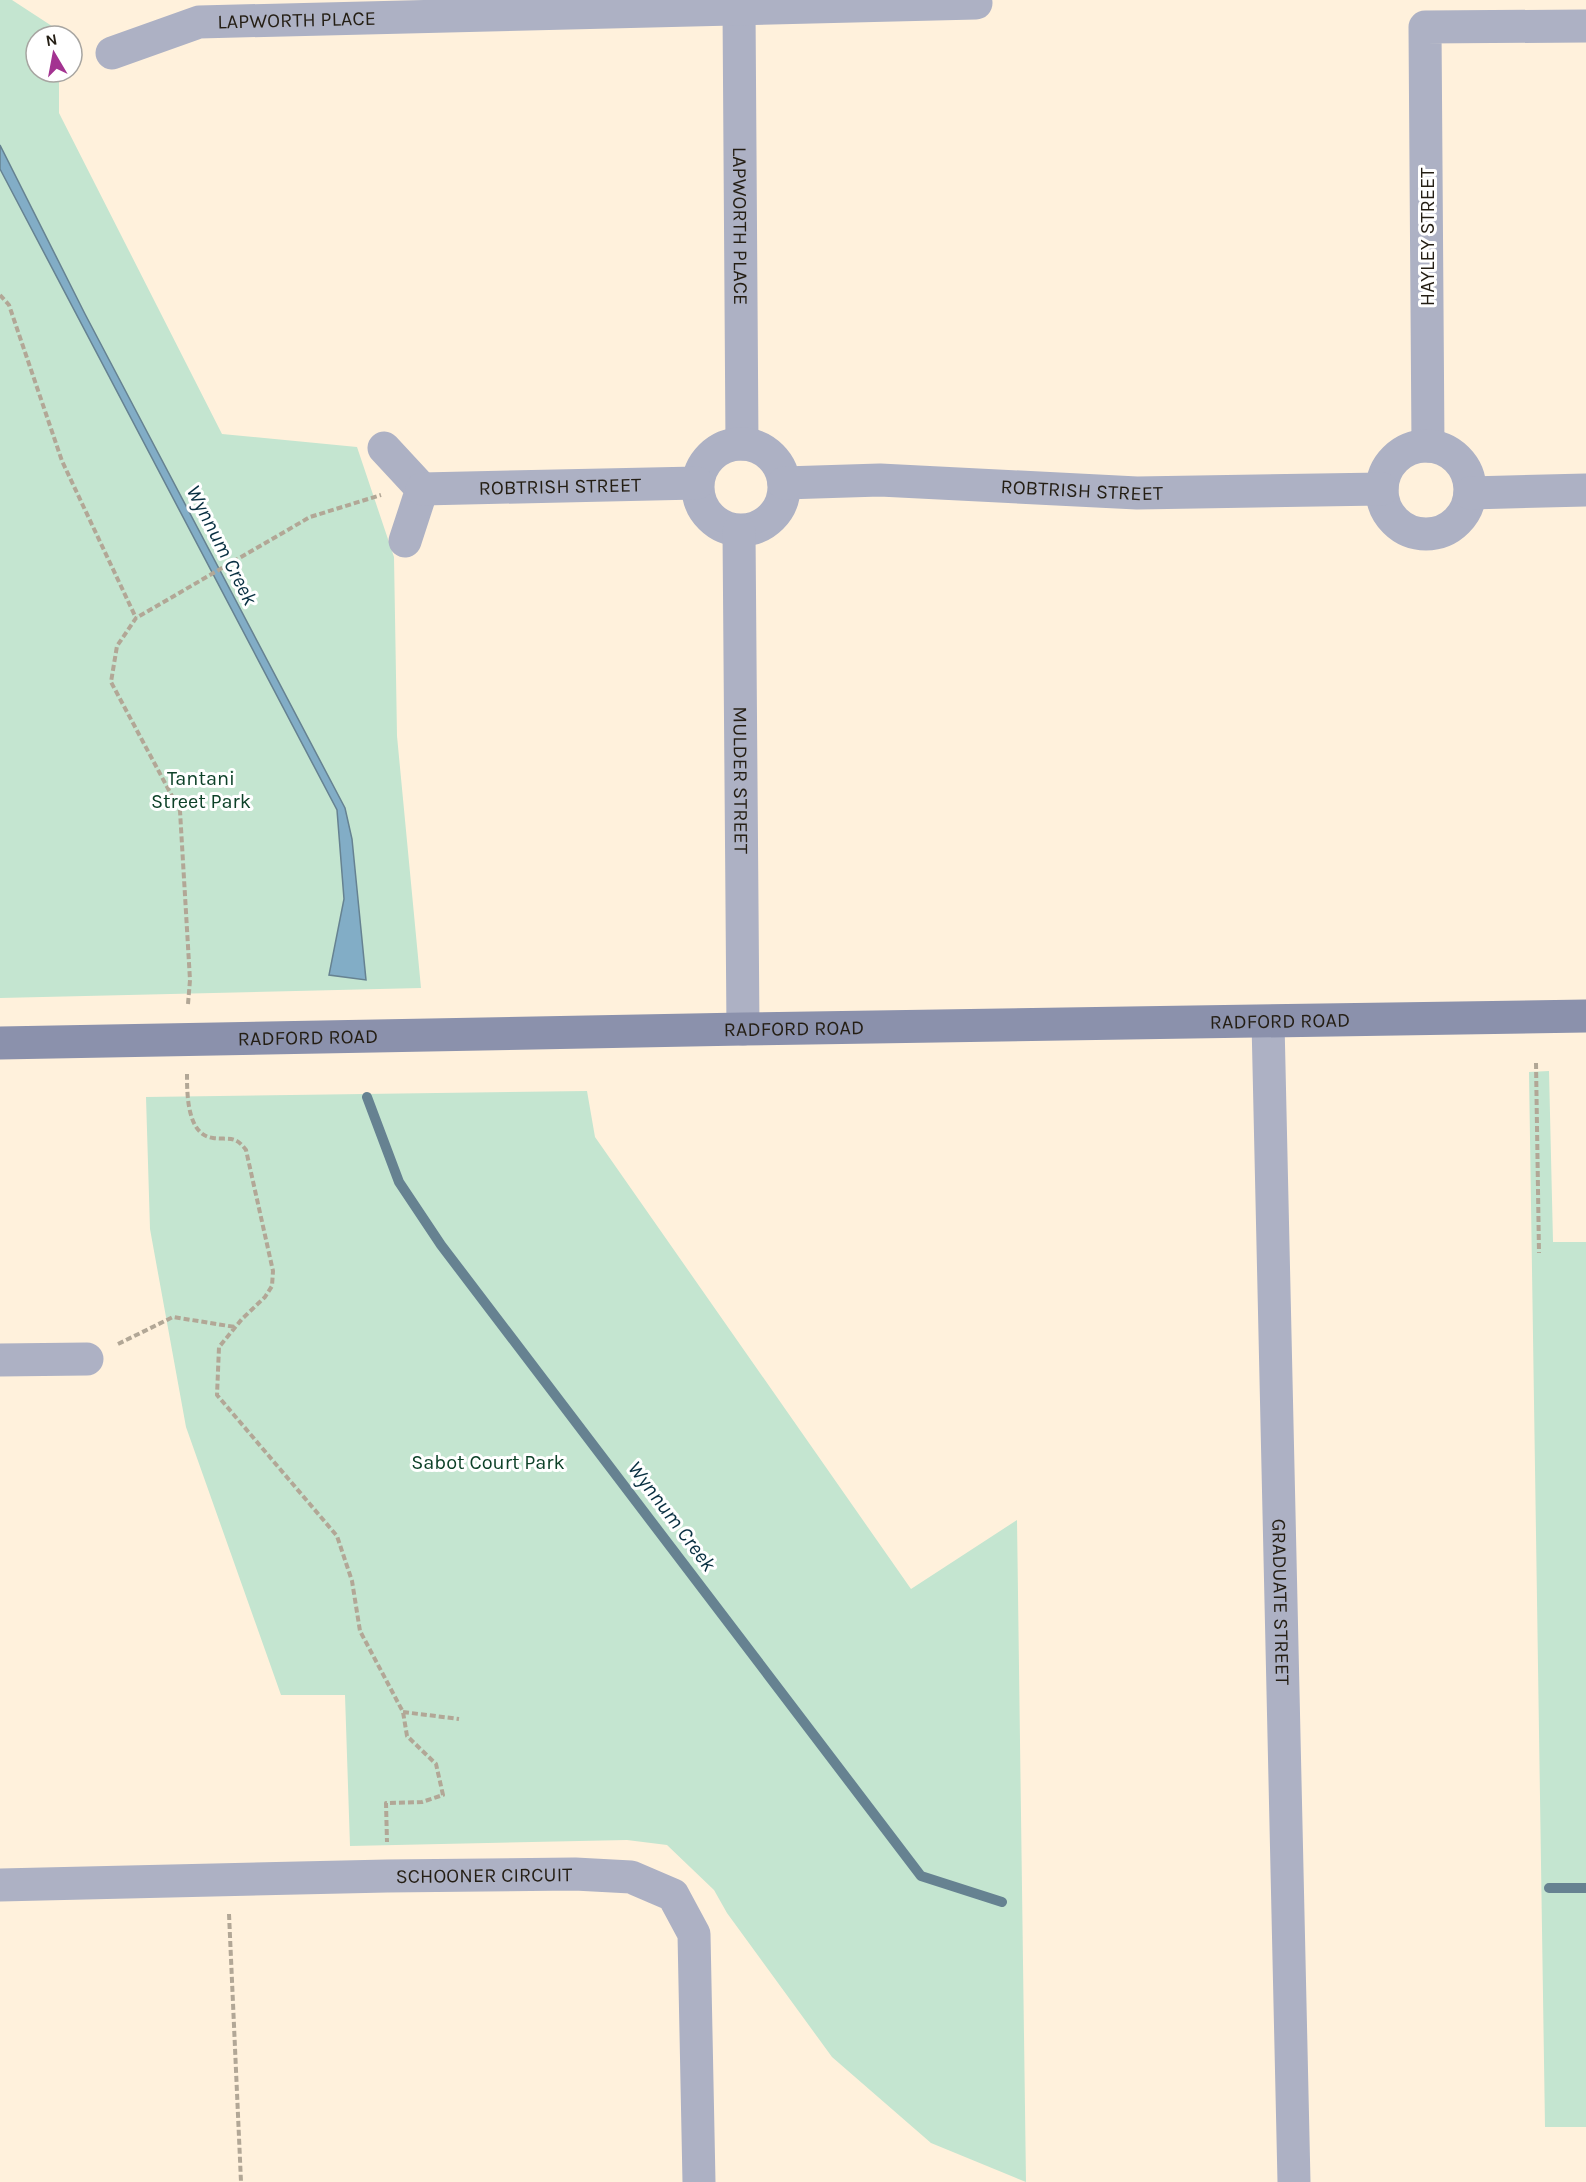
<svg xmlns="http://www.w3.org/2000/svg" width="1586" height="2182" font-family="Karla,sans-serif">
  <style>
    .green { fill: #c4e5d0 }
    .water { fill: #82adc6; stroke: #668291; stroke-width: 1.5 }
    .lines { fill: none; stroke-linecap: round; stroke-linejoin: round }
    .stream { stroke: #668291; stroke-width: 10 }
    .path { stroke: #b2a796; stroke-width: 4; stroke-dasharray: 6 3; stroke-linecap: butt }
    .street { stroke: #adb1c4; stroke-width: 33 }
    .secondary { stroke: #8b91ac; stroke-width: 33 }
    .labels { text-anchor: middle; stroke-width: 6; stroke-linejoin: round; paint-order: stroke }
    .street-label { font-size: 20px; fill: #241e14; stroke: #fff }
    .park-label { font-size: 20px; fill: #0d4128; stroke: #fff }
    .water-label { font-size: 21px; font-style: italic; fill: #082f41; stroke: #fff }
  </style>
  <rect width="100%" height="100%" fill="#fff1dc"/>
  <!-- green -->
  <path class="green" d="M0,0H12L58,30V36H36V72H59V113L222,434L357,447L394,557L397,736L421,988L0,998Z
    M1549,1071L1553,1242H1586V2127H1545L1529,1072Z
    M587,1091L595,1137L911,1589L1017,1520L1026,2182L931,2143L832,2057L727,1913L714,1890L667,1845L627,1840L350,1846L345,1695H281L186,1427L150,1229L146,1097Z"/>
  <!-- water -->
  <path class="water" d="M0,145L85,314L345,808L352,839L366,980L329,975L344,899L337,810L0,169Z"/>
  <g class="lines">
    <!-- stream -->
    <path class="stream" d="M367,1097L399,1182L441,1245L921,1876L1002,1902
      M1549,1888H1586"/>
    <!-- path -->
    <path class="path" d="M0,295L9,305L62,461L136,618
      M188,1004L190,980L180,811L111,682L117,646L136,618L310,517L381,495
      M1536,1063L1539,1253
      M187,1074C187,1094 187,1135 213,1138C229,1140 235,1135 246,1150L273,1271L272,1286L265,1297L242,1319L219,1347L217,1395L337,1536L352,1581L360,1631L403,1712L407,1736L436,1764L443,1795L422,1802L386,1803L387,1842
      M118,1344L173,1317L235,1327
      M403,1712L459,1719
      M229,1914L241,2182"/>
    <!-- street -->
    <g class="street">
      <path id="s1" d="M739,8L742,444"/>
      <path id="s2" d="M112,53L199,22L976,3"/>
      <circle cx="741" cy="487" r="43"/>
      <path d="M1428,446L1425,27L1586,26"/>
      <circle cx="1426" cy="490" r="44"/>
      <path d="M384,448L422,489L405,541"/>
      <path id="s3" d="M784,483L880,480L1137,493L1382,489"/>
      <path id="s4" d="M422,489L697,483"/>
      <path d="M1470,493L1586,490"/>
      <path id="s5" d="M739,531L743,1029"/>
      <path id="s6" d="M1268,1022L1294,2182"/>
      <path d="M0,1360L87,1359"/>
      <path id="s7" d="M0,1885L387,1876L575,1874L631,1877L673,1895L694,1934L699,2182"/>
    </g>
    <!-- secondary -->
    <path class="secondary" id="s8" d="M0,1043L743,1029L1586,1016"/>
  </g>
  <g class="labels">
    <!-- street labels -->
    <g class="street-label">
      <text dy="7" stroke="none"><textPath href="#s2" startOffset="190">LAPWORTH PLACE</textPath></text>
      <text dy="7" stroke="none"><textPath href="#s1" startOffset="218">LAPWORTH PLACE</textPath></text>
      <text transform="translate(1427 237) rotate(-90)" y="7">HAYLEY STREET</text>
      <text dy="7" stroke="none"><textPath href="#s4" startOffset="138">ROBTRISH STREET</textPath></text>
      <text dy="7" stroke="none"><textPath href="#s3" startOffset="298">ROBTRISH STREET</textPath></text>
      <text dy="7" stroke="none"><textPath href="#s5" startOffset="249">MULDER STREET</textPath></text>
      <text dy="7" stroke="none"><textPath href="#s8" startOffset="1280">RADFORD ROAD</textPath></text>
      <text dy="7" stroke="none"><textPath href="#s8" startOffset="794">RADFORD ROAD</textPath></text>
      <text dy="7" stroke="none"><textPath href="#s8" startOffset="308">RADFORD ROAD</textPath></text>
      <text dy="7" stroke="none"><textPath href="#s6" startOffset="580">GRADUATE STREET</textPath></text>
      <text dy="7" stroke="none"><textPath href="#s7" startOffset="484">SCHOONER CIRCUIT</textPath></text>
    </g>
    <!-- park labels -->
    <g class="park-label">
      <text x="201" y="785">Tantani<tspan x="201" dy="23">Street Park</tspan></text>
      <text x="488" y="1469">Sabot Court Park</text>
    </g>
    <!-- water labels -->
    <g class="water-label">
      <text transform="translate(222 545) rotate(63)" y="7">Wynnum Creek</text>
      <text transform="translate(672 1516) rotate(53)" y="7">Wynnum Creek</text>
    </g>
  </g>
  <!-- north arrow -->
  <g transform="translate(54 54) rotate(350)"><circle r="28" fill="#ffffff" stroke="#a7a5a1" stroke-width="1.5"/>
  <path d="M0-4.5L10 22L0 15L-10 22Z" fill="#a33391"/>
  <text y="-9" font-size="16" font-weight="bold" text-anchor="middle" fill="#241e14">N</text>
  </g>
</svg>
